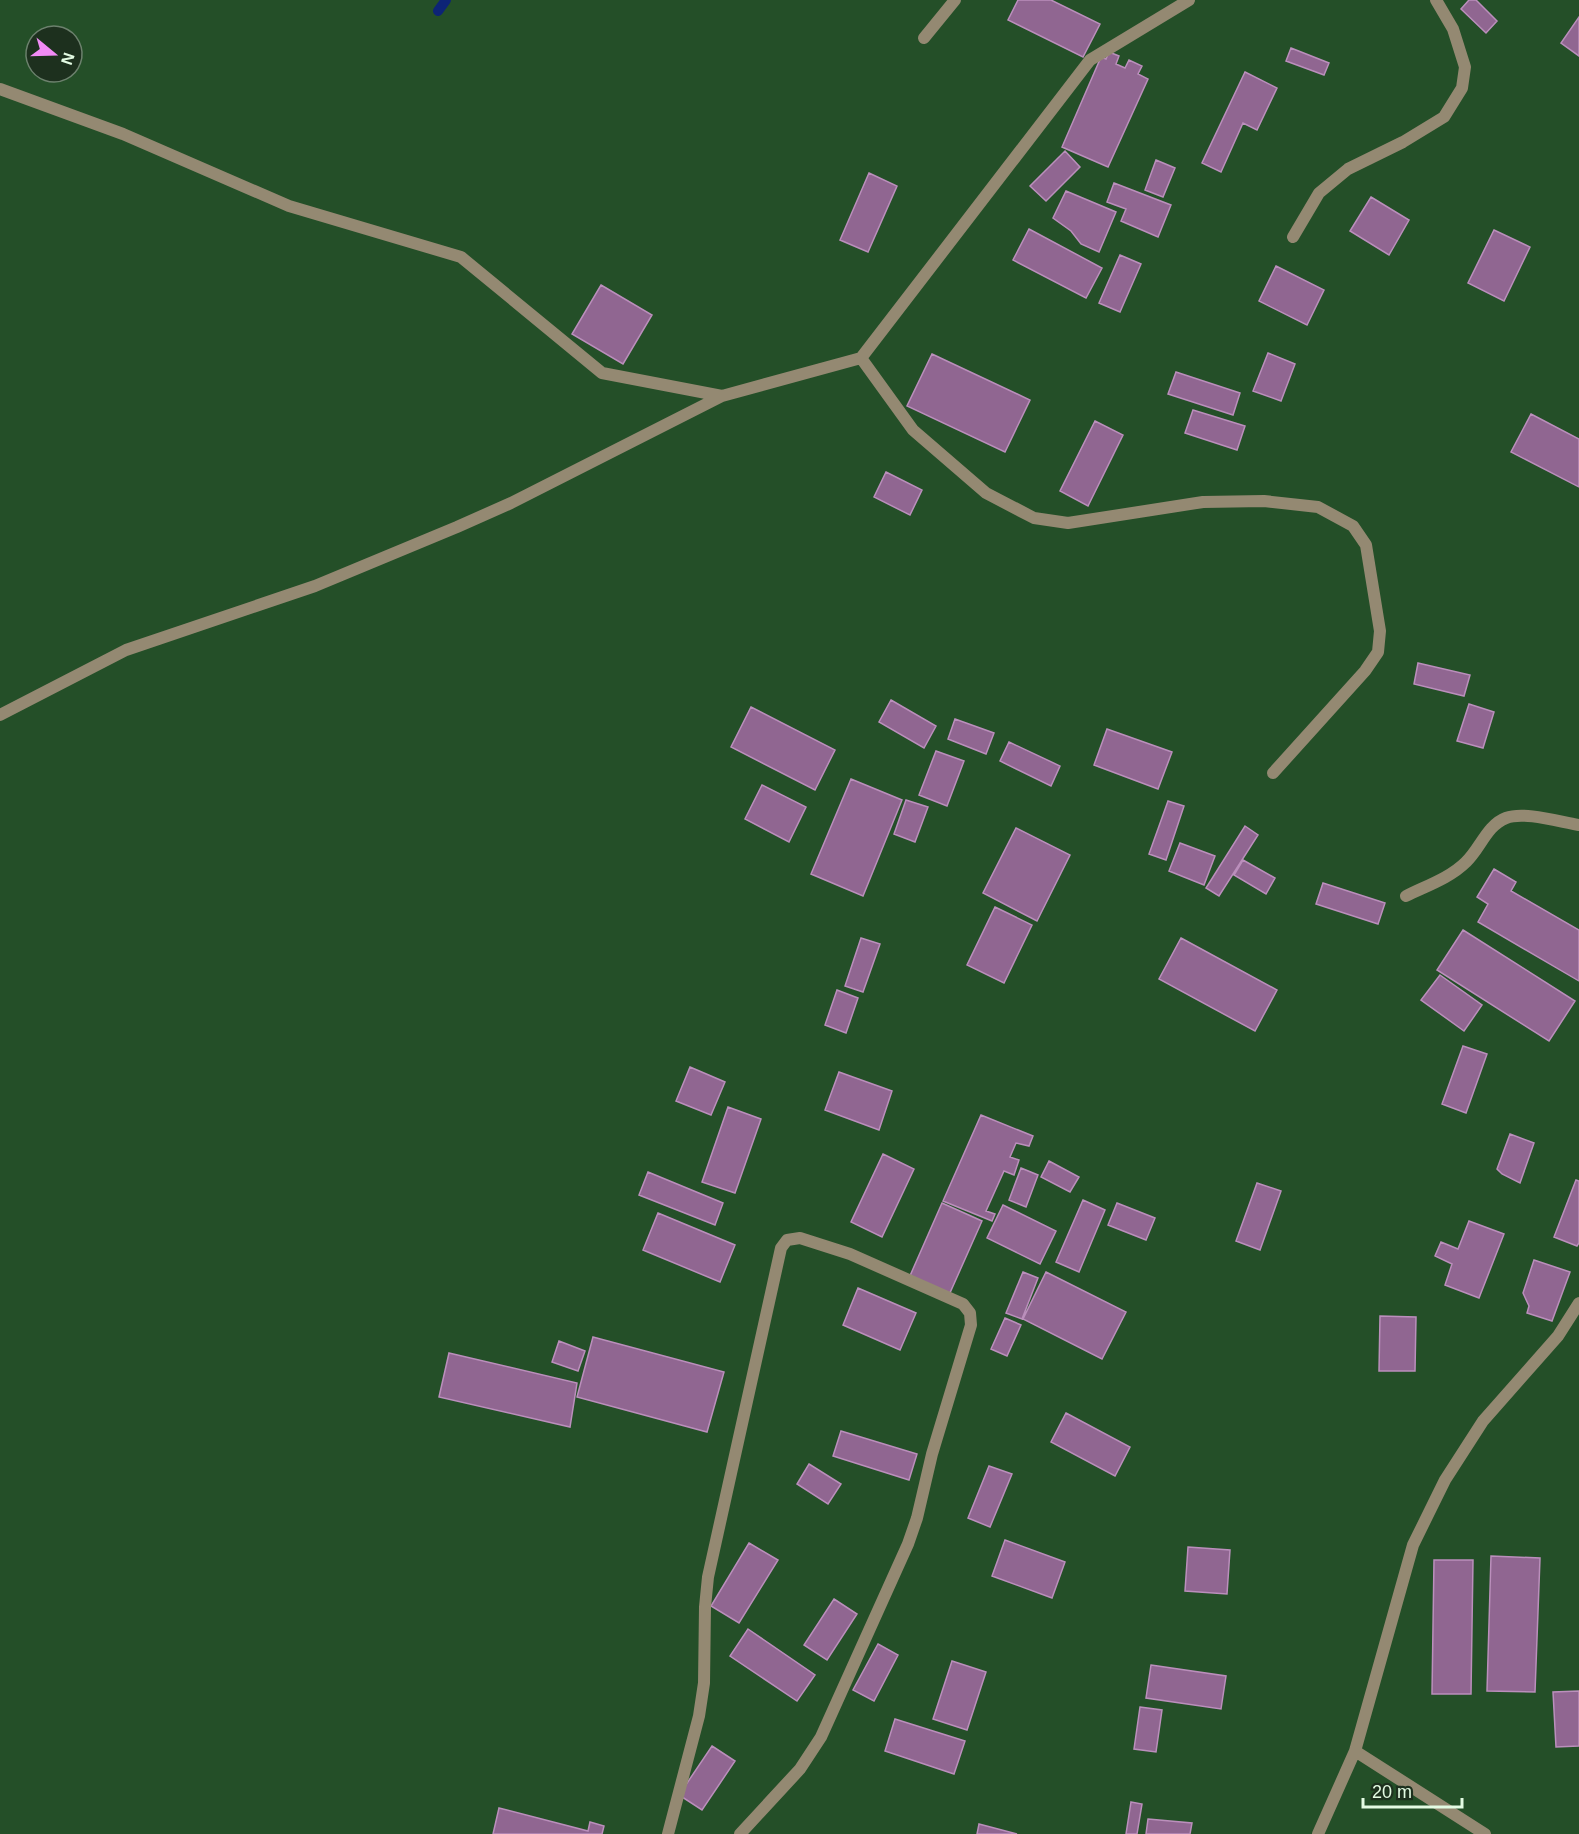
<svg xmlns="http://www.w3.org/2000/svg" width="1579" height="1834" font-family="Helvetica,sans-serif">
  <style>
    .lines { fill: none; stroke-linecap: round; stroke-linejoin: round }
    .stream { stroke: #0d2476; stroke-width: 10 }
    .building { fill: #906691; stroke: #bb8fbc; stroke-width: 1.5 }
    .street { stroke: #948972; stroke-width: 12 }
  </style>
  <rect width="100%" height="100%" fill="#244f28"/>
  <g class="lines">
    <!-- stream -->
    <path class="stream" d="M438,11L446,0"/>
  </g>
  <!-- building -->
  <path class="building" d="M1018,0H1051L1100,24L1083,57L1008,20Z
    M1469,0H1476L1497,21L1486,33L1461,9Z
    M1579,17V56L1561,43Z
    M1291,48L1329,63L1324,75L1286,61Z
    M1109,52L1119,56L1116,64L1125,68L1129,60L1142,66L1138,74L1148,79L1108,167L1062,147L1101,57L1106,59Z
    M1245,72L1277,88L1257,130L1243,123L1221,172L1202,163Z
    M1065,151L1080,167L1046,201L1030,186Z
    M1156,160L1175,168L1163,197L1145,190Z
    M869,173L897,186L868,252L840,240Z
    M1114,183L1171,205L1158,237L1121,221L1126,209L1107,202Z
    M1066,191L1116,212L1099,252L1081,244L1071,231L1053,218Z
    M1371,197L1409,220L1389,255L1350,231Z
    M1029,229L1102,268L1086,298L1013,260Z
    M1494,230L1530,247L1504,301L1468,283Z
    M1120,255L1141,264L1120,312L1099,303Z
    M1276,266L1324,290L1307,325L1259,301Z
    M601,285L652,315L623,364L572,334Z
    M1268,353L1295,364L1281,401L1253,391Z
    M932,354L1030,400L1005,452L907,406Z
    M1176,372L1240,393L1233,415L1168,394Z
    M1193,410L1245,426L1237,450L1185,433Z
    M1531,414L1579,439V487L1511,452Z
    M1095,421L1123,435L1088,506L1060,491Z
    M886,472L922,490L910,515L874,497Z
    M1418,663L1470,675L1464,696L1414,684Z
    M891,700L936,726L924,748L879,722Z
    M1469,704L1494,712L1483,748L1457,741Z
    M751,707L835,750L815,790L731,747Z
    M955,719L994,733L986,754L948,739Z
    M1107,729L1172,752L1158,789L1094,765Z
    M1009,742L1060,766L1051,786L1000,761Z
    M936,751L964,761L947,806L919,795Z
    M851,779L902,800L863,896L811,874Z
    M762,785L806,807L789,842L745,819Z
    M906,800L928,807L915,842L894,834Z
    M1168,801L1184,806L1166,860L1149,854Z
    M1245,826L1258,835L1219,896L1206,888Z
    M1016,828L1070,855L1037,921L983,893Z
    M1180,843L1215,856L1204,885L1169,871Z
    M1243,860L1275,878L1266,894L1234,875Z
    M1494,869L1516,882L1511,891L1579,930V981L1478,922L1488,904L1477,897Z
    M1323,883L1385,903L1378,924L1316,904Z
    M995,907L1032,925L1004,983L967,965Z
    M1463,930L1575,1001L1549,1041L1437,970Z
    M861,938L880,944L863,992L845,986Z
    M1181,938L1277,990L1255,1031L1159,979Z
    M1440,975L1482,1005L1464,1031L1421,1000Z
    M837,990L858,998L846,1033L825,1025Z
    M1463,1046L1487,1054L1466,1113L1442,1104Z
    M690,1067L725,1082L711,1115L676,1101Z
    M839,1072L892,1091L879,1130L825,1110Z
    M728,1107L761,1119L735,1193L702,1182Z
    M981,1115L1033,1136L1029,1146L1016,1143L1010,1157L1019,1160L1014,1175L1004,1171L986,1211L995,1214L992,1221L943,1201Z
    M1510,1134L1534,1143L1520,1183L1502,1174L1497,1169Z
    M883,1154L914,1169L882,1237L851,1222Z
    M1049,1161L1079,1177L1070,1192L1041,1177Z
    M1021,1168L1038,1175L1026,1207L1009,1200Z
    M648,1172L723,1203L715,1225L639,1195Z
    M1576,1180L1579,1181V1243L1577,1246L1554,1237Z
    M1257,1183L1281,1191L1260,1250L1236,1241Z
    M1083,1200L1105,1210L1079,1272L1056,1262Z
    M942,1203L982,1221L949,1295L909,1278Z
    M1117,1203L1155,1218L1146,1240L1108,1225Z
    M1003,1205L1056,1231L1040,1264L987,1238Z
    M658,1213L735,1245L720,1282L643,1250Z
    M1469,1221L1504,1234L1479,1298L1445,1285L1452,1264L1435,1256L1441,1242L1458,1249Z
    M1534,1260L1570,1272L1552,1321L1527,1313L1529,1306L1523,1293Z
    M1023,1272L1038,1278L1022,1319L1006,1313Z
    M1046,1272L1126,1312L1102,1359L1023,1319Z
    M858,1288L916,1313L900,1350L843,1325Z
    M1380,1316L1416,1317L1415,1371H1379Z
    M1005,1318L1021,1325L1007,1356L991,1349Z
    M593,1337L724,1372L707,1432L577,1397Z
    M559,1341L585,1351L578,1371L552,1362Z
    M449,1353L577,1383L570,1427L439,1397Z
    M1066,1413L1130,1447L1115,1476L1051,1442Z
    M841,1431L917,1454L909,1480L833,1456Z
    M809,1464L841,1484L828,1504L797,1484Z
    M989,1466L1012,1474L990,1527L968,1518Z
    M1005,1540L1065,1562L1052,1598L992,1576Z
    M749,1543L778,1560L739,1623L711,1606Z
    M1188,1547L1230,1550L1227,1594L1185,1591Z
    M1491,1556L1540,1558L1535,1692L1487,1691Z
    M1434,1560H1473L1471,1694H1432Z
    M834,1599L857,1614L827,1660L804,1645Z
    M748,1629L815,1675L797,1701L730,1656Z
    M878,1644L898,1655L874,1701L853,1690Z
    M952,1661L986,1672L967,1730L933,1719Z
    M1151,1665L1226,1676L1221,1709L1146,1698Z
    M1579,1691V1746L1556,1747L1553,1692Z
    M1140,1707L1162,1710L1156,1752L1134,1749Z
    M895,1719L965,1741L954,1774L885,1751Z
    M712,1746L735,1761L702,1810L679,1795Z
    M1131,1802L1142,1804L1137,1834H1126Z
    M499,1808L588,1831L590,1822L604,1826L602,1834H493Z
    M1148,1819L1192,1823L1190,1834H1146Z
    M979,1824L1017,1834H977Z"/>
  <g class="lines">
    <!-- street -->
    <path class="street" d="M924,38L955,0
      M0,89L123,134L289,206L461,257L602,373L722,396L861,358L1090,60L1189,0
      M1293,237L1319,193L1348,169L1403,142L1444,117L1462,88L1465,67L1453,29L1436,0
      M861,358L913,430L986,493L1034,518L1068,523L1203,502L1264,501L1318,507L1353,526L1366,545L1380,631L1378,652L1365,671L1273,773
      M0,715L126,650L315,586L457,527L511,503L722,396
      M1406,896C1426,886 1450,878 1466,862C1480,849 1487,825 1506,818C1524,811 1560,822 1579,825
      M1355,1751L1485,1834
      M668,1834L699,1716L704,1683L705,1607L708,1577L781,1248L787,1240L800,1238L850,1254L963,1304L970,1313L971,1325L932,1454L917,1518L908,1544L821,1737L800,1769L740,1834
      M1318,1834L1355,1751L1413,1545L1445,1480L1483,1421L1558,1336L1579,1303"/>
  </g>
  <!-- north arrow -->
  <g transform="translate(54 54) rotate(109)"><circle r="28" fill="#1d301e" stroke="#6c816d" stroke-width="1.5"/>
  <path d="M0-4.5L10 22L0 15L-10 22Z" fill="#f18bf5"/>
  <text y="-9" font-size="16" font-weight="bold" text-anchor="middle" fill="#e3fbe3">N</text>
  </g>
  <!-- scale -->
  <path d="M1363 1798v9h99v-9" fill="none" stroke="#e3fbe3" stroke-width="3"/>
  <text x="1372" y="1798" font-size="18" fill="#e3fbe3" stroke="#1d301e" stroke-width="4.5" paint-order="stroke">20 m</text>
</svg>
